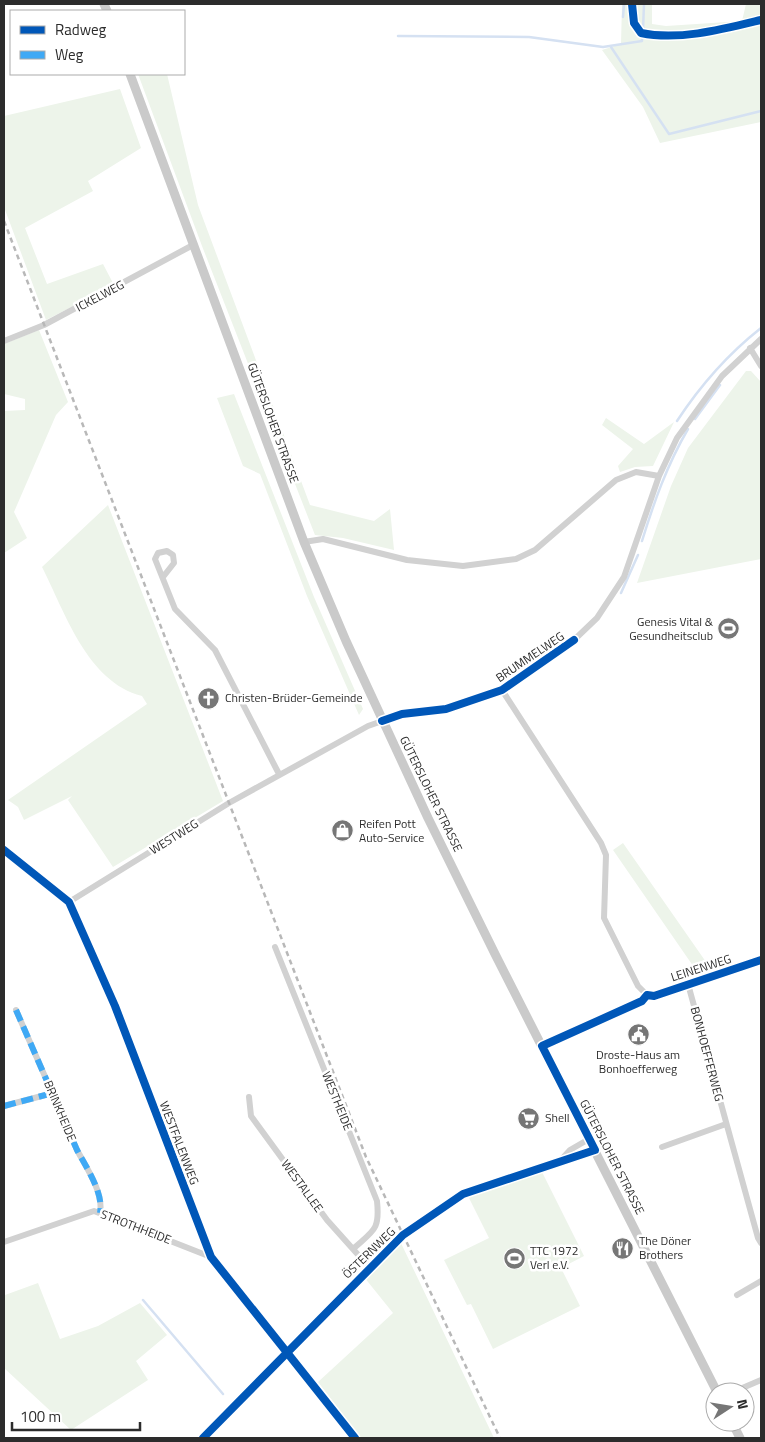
<svg xmlns="http://www.w3.org/2000/svg" width="765" height="1442" font-family="'Titillium Web',sans-serif">
  <style>
    .green { fill: #edf4ea }
    .lines { fill: none; stroke-linecap: round; stroke-linejoin: round }
    .stream { stroke: #d5e1f2; stroke-width: 2.5 }
    .minor { stroke: #d1d1d1; stroke-width: 6 }
    .secondary { stroke: #cacaca; stroke-width: 9 }
    .rail { stroke: #b8b8b8; stroke-width: 2.5; stroke-dasharray: 5 4; stroke-linecap: butt }
    .quiet { stroke: #3fa9f5; stroke-width: 6; stroke-dasharray: 12 6; stroke-linecap: butt }
    .cycleway-casing { stroke: #fff; stroke-width: 11 }
    .cycleway { stroke: #0057b8; stroke-width: 8 }
    .labels { text-anchor: middle; stroke-width: 5; stroke-linejoin: round; paint-order: stroke }
    .street-label { font-size: 12px; fill: #2c2c2c; stroke: #fff }
    .poi-label { font-size: 12px; fill: #2c2c2c; stroke: #fff; text-anchor: start }
  </style>
  <rect width="100%" height="100%" fill="#fff"/>
  <!-- green -->
  <path class="green" d="M622,4H652V24L666,26L742,21L746,4H761V122L660,143L643,107L602,50L621,44Z
    M138,74H167L198,205L310,505L374,521L390,509L394,550L343,538L315,535L202,246Z
    M120,89L141,148L88,181L93,191L25,228L47,284L103,264L114,285L46,320L4,207V116Z
    M39,330L68,402L56,415L14,512L27,538L4,553V411L25,410V399L4,394V344Z
    M746,371H751L761,382V559L637,583L671,486L688,448Z
    M234,394L314,597L363,709L359,715L307,596L260,474L243,466L217,398Z
    M606,418L644,444L674,422L653,466L635,467L620,472L618,466L633,449L602,425Z
    M108,505L223,801L113,867L68,800L72,796L24,820L18,807L8,800L147,704L142,696C87,682 65,612 42,567Z
    M623,843L713,972L700,976L613,850Z
    M541,1170L584,1256L561,1268L580,1306L493,1349L471,1304L467,1305L444,1260L489,1238L468,1196Z
    M400,1241L494,1438H361L318,1382L393,1313L364,1277Z
    M38,1283L60,1339L98,1326L140,1303L167,1335L136,1361L148,1380L71,1430L4,1368V1293L5,1295Z"/>
  <g class="lines">
    <!-- stream -->
    <path class="stream" d="M623,17L624,4
      M643,30L644,4
      M398,36L529,37L603,47L642,41V38
      M611,47L669,134L761,111
      M695,419L720,385
      M677,421C700,386 728,354 761,328
      M642,541C654,502 667,465 688,429
      M621,593L638,555
      M143,1300L223,1394"/>
    <!-- minor -->
    <path class="minor" d="M4,341L44,325L193,245
      M750,348L761,366
      M304,542L323,539L407,560L463,566L516,559L535,550L616,480L636,472L659,476
      M163,577L174,563L173,555L167,551L158,553L155,559L175,609L215,650L279,774
      M502,690L601,843L606,855L604,918L638,986L647,995L654,996L761,960
      M4,850L69,902L115,1006L211,1257L355,1438
      M69,902L229,803L368,726L402,714L446,709L502,690L574,640L597,618L624,577L659,476L677,438L722,376L761,339
      M275,947L377,1201C380,1230 374,1230 353,1249
      M688,984L758,1238L761,1243
      M16,1010L77,1150C86,1167 104,1193 100,1213
      M249,1097L251,1116L327,1220L369,1267
      M4,1106L53,1093
      M662,1147L726,1124
      M560,1161L570,1150L589,1139
      M4,1242L94,1211L211,1257
      M737,1295L761,1281
      M733,1392L761,1380
      M203,1438L403,1235L463,1194L595,1150"/>
    <!-- secondary -->
    <path class="secondary" d="M104,4L107,11
      M130,74L304,542L346,641L428,818L495,954L717,1392
      M732,1422L740,1438"/>
    <!-- rail -->
    <path class="rail" d="M4,221L366,1157L500,1438"/>
    <!-- quiet -->
    <path class="quiet" d="M16,1010L77,1150C86,1167 104,1193 100,1213
      M4,1106L53,1093"/>
    <defs>
      <path id="cycleway" d="M632,4L634,23L641,33C679,41 724,29 761,20
        M382,721L402,714L446,709L502,690L574,640
        M4,850L69,902L115,1006L211,1257L355,1438
        M203,1438L403,1235L463,1194L595,1150L542,1046L642,1001L647,995L654,996L761,960"/>
    </defs>
    <!-- cycleway casing -->
    <use href="#cycleway" class="cycleway-casing"/>
    <!-- cycleway -->
    <use href="#cycleway" class="cycleway"/>
  </g>
  <!-- icons -->
  <defs>
    <symbol id="stadium-disc" viewBox="-11 -11 22 22"><circle r="9.5" fill="#767676" stroke="#fff"/><path d="M0-5a6.5 5 0 1 0 0 10a6.5 5 0 1 0 0-10ZM-3.5-1.8h7v3.6h-7Z" fill="#fff"/></symbol>
    <symbol id="church-disc" viewBox="-11 -11 22 22"><circle r="9.5" fill="#767676" stroke="#fff"/><path d="M-1.2-6h2.4v3.5h3.3v2.4h-3.3V6h-2.4V-.1h-3.3v-2.4h3.3Z" fill="#fff"/></symbol>
    <symbol id="shop-disc" viewBox="-11 -11 22 22"><circle r="9.5" fill="#767676" stroke="#fff"/><path d="M-5-2.5h2.3a2.7 3.5 0 0 1 5.4 0H5L5.5 6h-11ZM-1.5-2.5h3a1.5 2.3 0 0 0-3 0Z" fill="#fff"/></symbol>
    <symbol id="civic-disc" viewBox="-11 -11 22 22"><circle r="9.5" fill="#767676" stroke="#fff"/><path d="M-.6-6.5H3V-4.5H.6V-3L4-1V1h2V6H-6V1h2V-1L-.6-3ZM-1.2 2.5V6h2.4V2.5Z" fill="#fff"/></symbol>
    <symbol id="supermarket-disc" viewBox="-11 -11 22 22"><circle r="9.5" fill="#767676" stroke="#fff"/><path d="M-6-5.5h2.5l.6 2H6L4.5 2H-2.5L-4.4-4H-6ZM-1.5 3.2a1.3 1.3 0 1 0 .1 0ZM3 3.2a1.3 1.3 0 1 0 .1 0Z" fill="#fff"/></symbol>
    <symbol id="restaurant-disc" viewBox="-11 -11 22 22"><circle r="9.5" fill="#767676" stroke="#fff"/><path d="M-5-6h1v4h1v-4h1v4h1v-4h1v5L-1.5 .5V6h-2V.5L-5-1ZM5-6V6H3V1.5H1.5Q1.5-4 5-6Z" fill="#fff"/></symbol>
  </defs>
  <g fill-rule="evenodd">
    <use href="#stadium-disc" x="716" y="616" width="25" height="25"/>
    <use href="#church-disc" x="196" y="686" width="25" height="25"/>
    <use href="#shop-disc" x="330" y="818" width="25" height="25"/>
    <use href="#civic-disc" x="626" y="1022" width="25" height="25"/>
    <use href="#supermarket-disc" x="516" y="1106" width="25" height="25"/>
    <use href="#restaurant-disc" x="610" y="1236" width="25" height="25"/>
    <use href="#stadium-disc" x="502" y="1246" width="25" height="25"/>
  </g>
  <g class="labels">
    <!-- street labels -->
    <g class="street-label">
      <text transform="translate(100 296) rotate(-28)" y="4">ICKELWEG</text>
      <text transform="translate(273 423) rotate(70)" y="4">GÜTERSLOHER STRASSE</text>
      <text transform="translate(530 657) rotate(-34)" y="4">BRUMMELWEG</text>
      <text transform="translate(431 794) rotate(64)" y="4">GÜTERSLOHER STRASSE</text>
      <text transform="translate(174 837) rotate(-32)" y="4">WESTWEG</text>
      <text transform="translate(701 968) rotate(-18)" y="4">LEINENWEG</text>
      <text transform="translate(707 1054) rotate(75)" y="4">BONHOEFFERWEG</text>
      <text transform="translate(337 1101) rotate(68)" y="4">WESTHEIDE</text>
      <text transform="translate(60 1111) rotate(67)" y="4">BRINKHEIDE</text>
      <text transform="translate(179 1143) rotate(69)" y="4">WESTFALENWEG</text>
      <text transform="translate(612 1157) rotate(63)" y="4">GÜTERSLOHER STRASSE</text>
      <text transform="translate(302 1186) rotate(54)" y="4">WESTALLEE</text>
      <text transform="translate(136 1227) rotate(21)" y="4">STROTHHEIDE</text>
      <text transform="translate(369 1253) rotate(-44)" y="4">ÖSTERNWEG</text>
    </g>
    <!-- poi labels -->
    <g class="poi-label">
      <text x="713" y="626" text-anchor="end">Genesis Vital &amp;<tspan x="713" dy="14">Gesundheitsclub</tspan></text>
      <text x="225" y="702">Christen-Brüder-Gemeinde</text>
      <text x="359" y="828">Reifen Pott<tspan x="359" dy="14">Auto-Service</tspan></text>
      <text x="638" y="1059" text-anchor="middle">Droste-Haus am<tspan x="638" dy="14">Bonhoefferweg</tspan></text>
      <text x="545" y="1122">Shell</text>
      <text x="639" y="1245">The Döner<tspan x="639" dy="14">Brothers</tspan></text>
      <text x="530" y="1255">TTC 1972<tspan x="530" dy="14">Verl e.V.</tspan></text>
    </g>
  </g>
  <!-- border -->
  <rect width="765" height="1442" fill="none" stroke="#2c2c2c" stroke-width="10"/>
  <!-- legend -->
  <rect x="10" y="10" width="175" height="65" fill="#ffffff" stroke="#ababab"/>
  <rect x="20" y="26" width="25" height="8" fill="#0057b8" stroke="#ababab"/>
  <text x="55" y="35" font-size="15" fill="#2c2c2c">Radweg</text>
  <rect x="20" y="51" width="25" height="8" fill="#3fa9f5" stroke="#ababab"/>
  <text x="55" y="60" font-size="15" fill="#2c2c2c">Weg</text>
  <!-- north arrow -->
  <g transform="translate(730 1407) rotate(78)"><circle r="24" fill="#ffffff" stroke="#ababab"/>
  <path d="M0-4L9 19L0 12L-9 19Z" fill="#767676"/>
  <text y="-8" font-size="14" font-weight="bold" text-anchor="middle" fill="#2c2c2c">N</text>
  </g>
  <!-- scale -->
  <path d="M12 1422v8h128v-8" fill="none" stroke="#2c2c2c" stroke-width="2.5"/>
  <text x="20" y="1422" font-size="15" fill="#2c2c2c" stroke="#ffffff" stroke-width="4" paint-order="stroke">100 m</text>
</svg>
